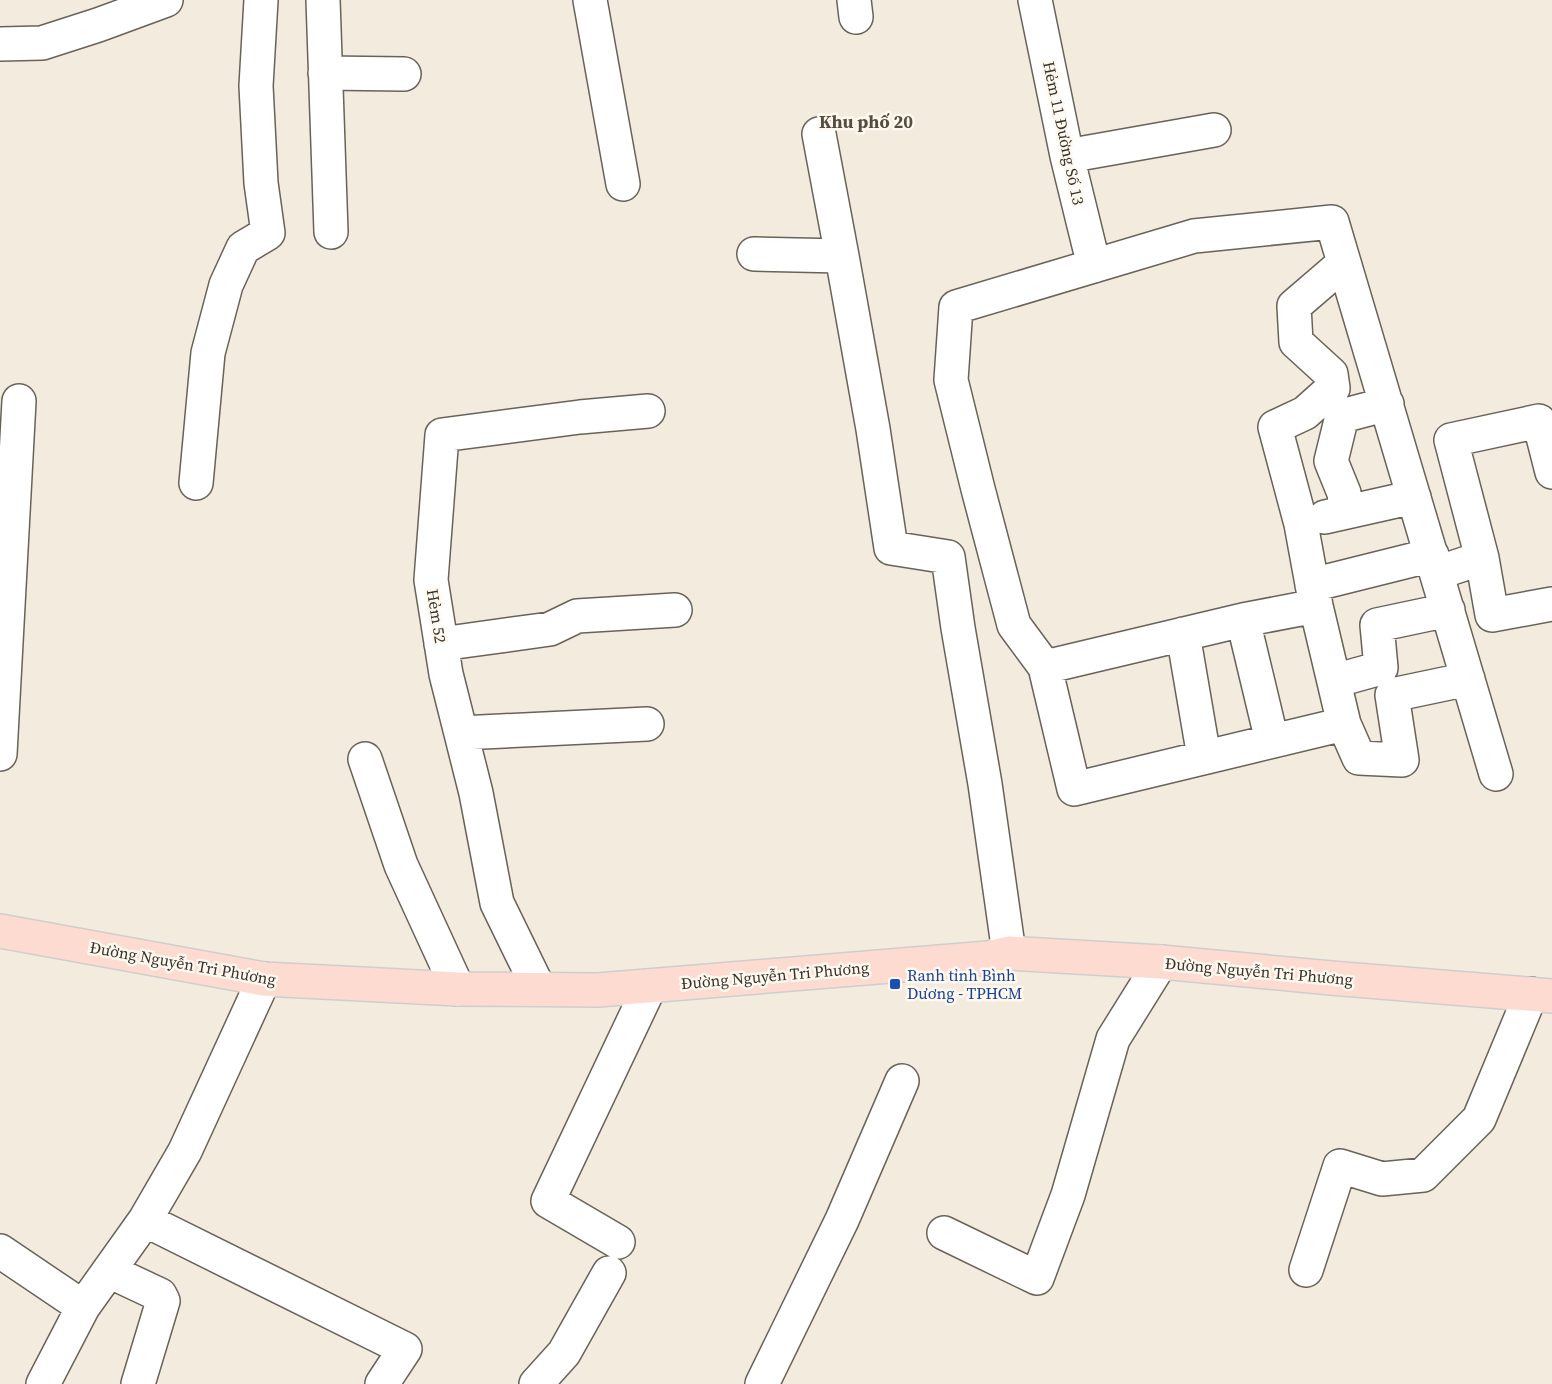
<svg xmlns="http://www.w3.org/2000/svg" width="1552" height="1384" font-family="'Source Serif 4',serif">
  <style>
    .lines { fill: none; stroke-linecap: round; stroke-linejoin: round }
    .minor-casing { stroke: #696258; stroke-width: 36 }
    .major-casing { stroke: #cfcecd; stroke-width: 36 }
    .minor { stroke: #fff; stroke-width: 33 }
    .major { stroke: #fddbd1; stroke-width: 33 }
    .transit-dot { fill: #1a4fb4; stroke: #fef8ee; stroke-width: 2 }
    .labels { text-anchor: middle; stroke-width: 5; stroke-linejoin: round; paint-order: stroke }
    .street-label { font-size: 16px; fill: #35322d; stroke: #fef8ee }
    .transit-label { font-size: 16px; fill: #164399; stroke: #fef8ee; text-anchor: start }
    .neighbourhood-label { font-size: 18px; font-weight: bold; fill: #534d42; stroke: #fef8ee }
  </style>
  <rect width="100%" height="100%" fill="#f2ebde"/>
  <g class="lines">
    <defs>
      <path id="minor" d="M323,0L331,232
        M590,0L623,184
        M854,0L856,17
        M1035,0L1067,156L1094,266
        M0,44L42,43L98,25L166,0
        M325,73L404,74
        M819,134L842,256
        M1067,156L1214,130
        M754,254L842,256L873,429L891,548L948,557L958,628L985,784L1009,953
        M196,483L208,353L226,285L243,248L268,233L261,183L256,86L261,0
        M1346,511L1344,493L1331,461L1342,416L1387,404
        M1325,517L1414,497
        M1482,558L1451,440L1539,421L1552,472
        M1437,573L1482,558L1492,615L1552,604
        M1312,585L1432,555
        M1316,606L1243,620L1045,667L1074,789L1344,724L1316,606L1301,524L1275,427L1305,413L1333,388L1331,374L1296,342L1294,306L1344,263
        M1243,620L1272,741
        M1183,634L1204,757
        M441,644L550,629L577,616L675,610
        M1045,667L1014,625L978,489L951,380L956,307L1194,236L1332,222L1496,774
        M1334,681L1381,668L1377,625L1448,610
        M1344,724L1359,758L1402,760L1392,695L1468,679
        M461,733L647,724
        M0,754L19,401
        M365,759L401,865L458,989
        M539,989L497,903L476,793L446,674L431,580L442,435L580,417L648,411
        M145,1220L405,1349L382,1384
        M944,1233L1037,1278L1068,1195L1113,1039L1161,962
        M618,1242L548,1201L650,986
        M0,1251L83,1307L43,1384
        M1306,1270L1340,1166L1382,1179L1423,1175L1479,1119L1531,994
        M109,1271L160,1295L163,1301L138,1384
        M83,1307L145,1220L185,1151L264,979
        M536,1384L564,1353L609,1273
        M762,1384L842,1220L902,1081"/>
      <path id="major" d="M0,931L264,979L458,989L598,990L988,958L1009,953L1161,962L1331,978L1552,996"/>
    </defs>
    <!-- minor casing -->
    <use href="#minor" class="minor-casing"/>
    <!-- major casing -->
    <use href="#major" class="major-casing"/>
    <!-- minor -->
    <use href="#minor" class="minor"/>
    <!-- major -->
    <use href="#major" class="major"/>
  </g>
  <!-- markers -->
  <rect class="transit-dot" x="889" y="978" width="12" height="12" rx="3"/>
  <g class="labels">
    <!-- street labels -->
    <g class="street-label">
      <text transform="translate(1064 133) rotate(78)" y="6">Hẻm 11 Đường Số 13</text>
      <text transform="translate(437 616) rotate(81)" y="6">Hẻm 52</text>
      <text transform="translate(183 963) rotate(10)" y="6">Đường Nguyễn Tri Phương</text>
      <text transform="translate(1259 971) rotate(5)" y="6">Đường Nguyễn Tri Phương</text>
      <text transform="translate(775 975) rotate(-5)" y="6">Đường Nguyễn Tri Phương</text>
    </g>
    <!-- transit labels -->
    <g class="transit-label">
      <text x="907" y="981">Ranh tỉnh Bình<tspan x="907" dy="18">Dương - TPHCM</tspan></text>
    </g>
    <!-- neighbourhood labels -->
    <g class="neighbourhood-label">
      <text x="866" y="128">Khu phố 20</text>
    </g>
  </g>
</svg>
